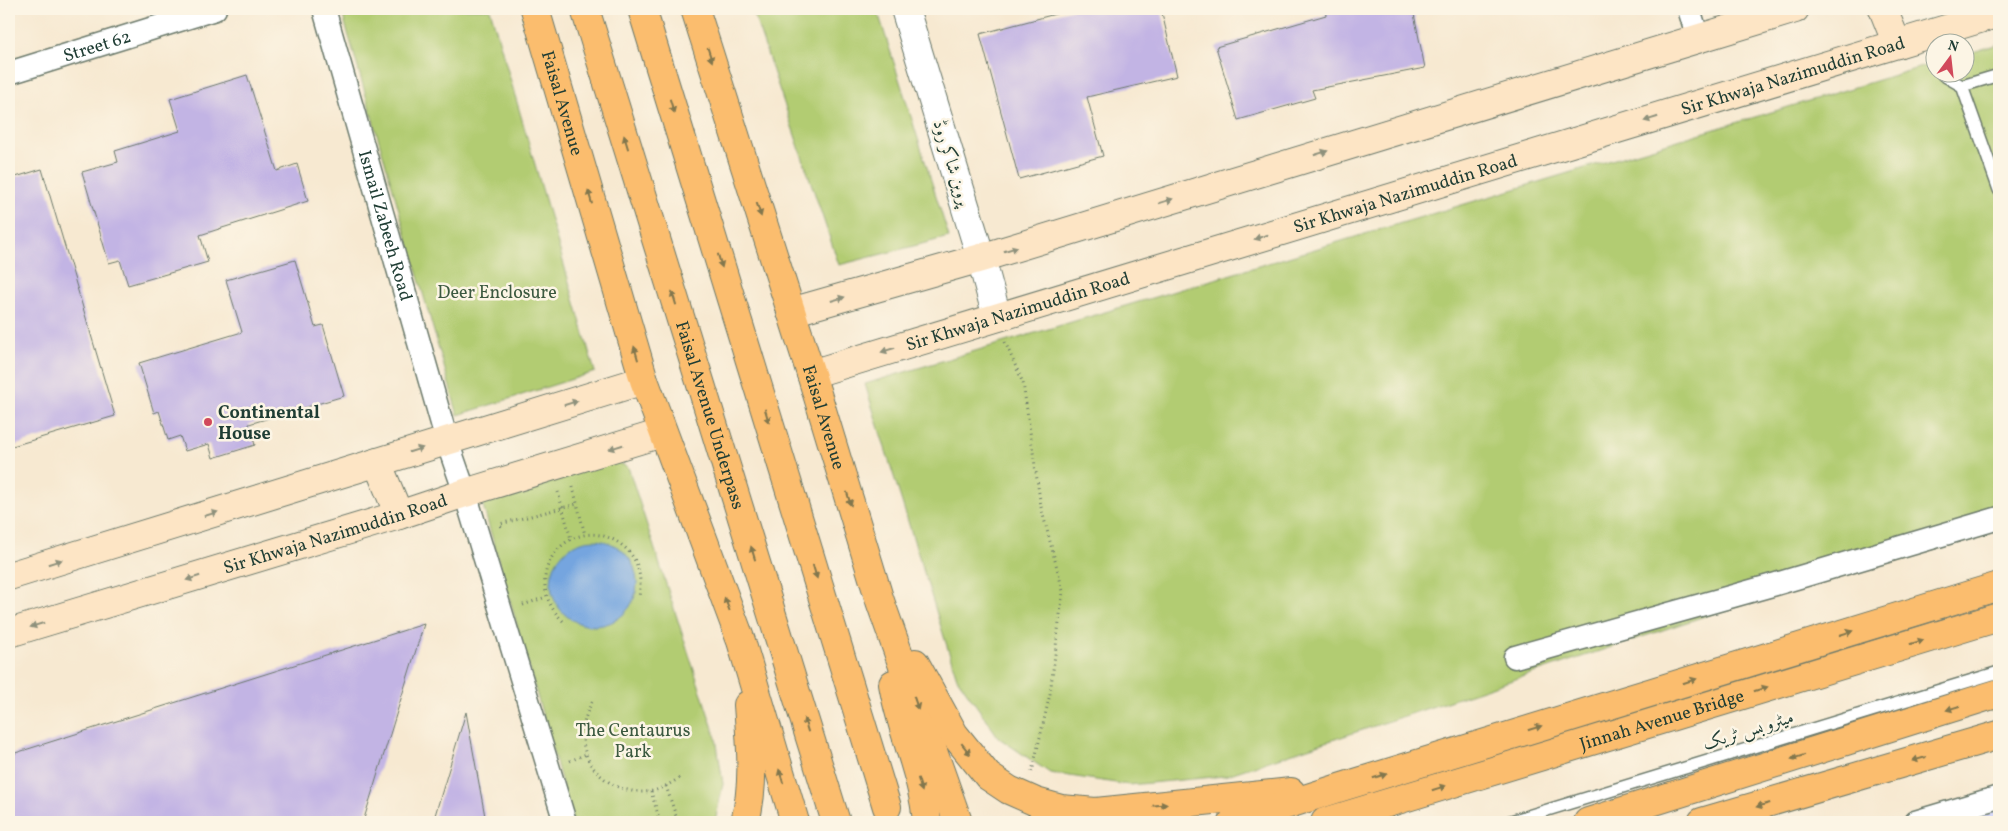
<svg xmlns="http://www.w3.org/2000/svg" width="2008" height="831" font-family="Vollkorn,Amiri,serif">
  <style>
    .built { fill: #d5d8f9 }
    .green { fill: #b2cc72; stroke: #688453 }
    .water { fill: #74a5df; stroke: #4a718a }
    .building { fill: #c2b4e4 }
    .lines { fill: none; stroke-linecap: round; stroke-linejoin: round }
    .service-casing { stroke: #6b796b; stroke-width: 14 }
    .minor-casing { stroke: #6b796b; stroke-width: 25 }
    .tertiary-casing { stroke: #6b796b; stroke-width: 30 }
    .secondary-casing { stroke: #6b796b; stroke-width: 30 }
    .primary-casing { stroke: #6b796b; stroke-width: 30 }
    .path { stroke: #6b796b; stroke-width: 3; stroke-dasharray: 1 4; stroke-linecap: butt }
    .service { stroke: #fff; stroke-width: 11 }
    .minor { stroke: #fff; stroke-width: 22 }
    .tertiary { stroke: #fff; stroke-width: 28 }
    .secondary { stroke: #fde5c5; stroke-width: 28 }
    .primary { stroke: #fbbd6e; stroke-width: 28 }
    .oneway { fill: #82774e }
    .oneway2 { fill: #8e917c }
    .poi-dot { fill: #d1495b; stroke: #fcf5e5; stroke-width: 2 }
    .labels { text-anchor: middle; stroke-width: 5; stroke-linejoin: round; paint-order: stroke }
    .street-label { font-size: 18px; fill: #1f3d34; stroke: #fcf5e5 }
    .park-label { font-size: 18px; fill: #3c5a40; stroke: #fcf5e5 }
    .poi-label { font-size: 18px; font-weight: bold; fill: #1f3d34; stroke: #fcf5e5; text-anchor: start }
  </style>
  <rect width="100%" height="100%" fill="#fcf5e5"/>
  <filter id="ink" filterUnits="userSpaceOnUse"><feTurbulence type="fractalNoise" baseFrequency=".02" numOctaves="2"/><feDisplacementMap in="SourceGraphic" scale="10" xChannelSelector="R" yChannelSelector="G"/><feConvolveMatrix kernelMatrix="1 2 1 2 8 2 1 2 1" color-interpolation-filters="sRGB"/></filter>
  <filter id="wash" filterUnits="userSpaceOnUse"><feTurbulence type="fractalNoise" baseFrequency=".0096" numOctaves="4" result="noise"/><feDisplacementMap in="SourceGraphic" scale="20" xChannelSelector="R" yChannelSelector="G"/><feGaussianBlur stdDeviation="1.12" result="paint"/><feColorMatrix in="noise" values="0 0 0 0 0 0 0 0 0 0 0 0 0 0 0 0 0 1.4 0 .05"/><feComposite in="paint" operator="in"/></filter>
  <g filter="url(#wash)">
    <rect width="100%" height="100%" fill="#f7e9d1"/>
    <!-- built -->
    <path class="built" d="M1999,797V822H1915Z"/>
    <!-- green -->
    <path class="green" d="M341,9H490L595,372L458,415Z
      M752,9H877L949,237L839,265Z
      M1999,44V518L1224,776L1129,785L1050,773L999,738L957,678L865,384L1935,63L1936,72H1966V54Z
      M609,459L628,467L631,476L716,738L723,784L715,822H573L480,495Z"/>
    <!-- water -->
    <path class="water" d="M551 583a43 43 0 1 1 86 0a43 43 0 1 1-86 0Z"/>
    <g id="blocks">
      <!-- building -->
      <path class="building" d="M1074,9H1161L1177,76L1087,97L1103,156L1019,179L980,34Z
        M1325,9H1413L1425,68L1312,90L1315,98L1238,120L1216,47L1326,15Z
        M247,75L277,171L297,164L308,201L200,235L208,262L128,285L120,260L109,263L82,172L118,162L115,151L180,131L170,99Z
        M42,169L115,416L9,447V179Z
        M295,260L315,327L323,325L344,396L249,424L255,445L213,458L209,444L185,451L180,436L168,440L159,411L154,413L139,363L242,332L226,280Z
        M424,624L363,822H9V755Z
        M466,712L486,822H433Z"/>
    </g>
  </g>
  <g filter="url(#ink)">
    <use href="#blocks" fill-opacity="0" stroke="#6b796b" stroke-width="1"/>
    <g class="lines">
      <defs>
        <path id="service" d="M1942,72L1943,75L1962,86L1999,190
          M1962,86L1999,75
          M1508,822L1999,672"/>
        <g id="minor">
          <path id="s1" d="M324,9L447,441L465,493L565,822"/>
          <path d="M1689,9L1698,38"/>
          <path id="s2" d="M9,73L215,9"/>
          <path d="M1515,657L1776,584L1999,518"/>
          <path d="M1915,822L1999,797"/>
        </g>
        <path id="tertiary" d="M905,9L981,258L997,317"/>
        <g id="secondary">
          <path d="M1883,9L1897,44"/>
          <path d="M791,312L981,258L1795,9"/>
          <path id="s3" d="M811,374L1999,13"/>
          <path d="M377,462L399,515"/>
          <path d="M9,576L644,380"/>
          <path id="s4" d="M9,633L399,515L465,493L662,433"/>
        </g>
        <g id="primary">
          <path id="s5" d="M535,9L644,380L741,641L795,822"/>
          <path id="s6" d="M585,9L836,822"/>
          <path d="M642,9L887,807"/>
          <path id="s7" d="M695,9L811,374L880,601L958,822"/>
          <path d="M915,663L954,734L988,776L1009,790L1036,802L1061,809L1096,812L1291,792"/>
          <path d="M893,684C901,731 923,775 927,822"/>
          <path d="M745,822C755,783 751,745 748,705"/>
          <path d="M1233,822L1342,787L1999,586"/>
          <path id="s8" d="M1325,822L1999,617"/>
          <path d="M1588,822L1999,693"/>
          <path d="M1702,822L1999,735"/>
        </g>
      </defs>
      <!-- service casing -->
      <use href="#service" class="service-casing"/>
      <!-- minor casing -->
      <use href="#minor" class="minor-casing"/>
      <!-- tertiary casing -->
      <use href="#tertiary" class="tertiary-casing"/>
      <!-- secondary casing -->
      <use href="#secondary" class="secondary-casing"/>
      <!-- primary casing -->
      <use href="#primary" class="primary-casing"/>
      <!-- path -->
      <path class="path" d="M1005,342L1023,383L1041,507L1063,591L1050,694L1032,772
        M573,487L585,535
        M558,492L571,539
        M501,527L500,524L577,504
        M523,605L546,597
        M563,621C514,574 574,507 623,546C639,559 642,577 639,597
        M592,702C586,714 582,725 583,739C584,772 619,797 652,791C662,789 671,783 680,778
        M570,761L586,754
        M666,786L678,822
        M651,791L660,822"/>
      <!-- service -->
      <use href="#service" class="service"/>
      <!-- minor -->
      <use href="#minor" class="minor"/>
      <!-- tertiary -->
      <use href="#tertiary" class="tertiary"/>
      <!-- secondary -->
      <use href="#secondary" class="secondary"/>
      <!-- primary -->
      <use href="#primary" class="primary"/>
    </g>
    <!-- one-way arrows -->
    <defs><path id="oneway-solid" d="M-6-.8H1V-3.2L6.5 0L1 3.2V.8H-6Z" transform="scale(1.25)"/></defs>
    <g class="oneway">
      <use href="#oneway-solid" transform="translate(710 55) rotate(72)"/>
      <use href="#oneway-solid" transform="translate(672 106) rotate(73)"/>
      <use href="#oneway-solid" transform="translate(626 142) rotate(-107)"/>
      <use href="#oneway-solid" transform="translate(590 197) rotate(-106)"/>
      <use href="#oneway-solid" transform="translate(759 210) rotate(72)"/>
      <use href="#oneway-solid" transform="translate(720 261) rotate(73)"/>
      <use href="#oneway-solid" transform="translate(674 298) rotate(-107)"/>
      <use href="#oneway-solid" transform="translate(636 353) rotate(-106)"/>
      <use href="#oneway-solid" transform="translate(767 416) rotate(73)"/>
      <use href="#oneway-solid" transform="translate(849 499) rotate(73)"/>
      <use href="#oneway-solid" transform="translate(753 553) rotate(-107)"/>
      <use href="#oneway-solid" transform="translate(815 572) rotate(73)"/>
      <use href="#oneway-solid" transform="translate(727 604) rotate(-111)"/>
      <use href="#oneway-solid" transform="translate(1846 633) rotate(-17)"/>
      <use href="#oneway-solid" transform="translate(1917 642) rotate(-17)"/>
      <use href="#oneway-solid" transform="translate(1690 681) rotate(-17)"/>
      <use href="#oneway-solid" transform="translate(1761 689) rotate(-17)"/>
      <use href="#oneway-solid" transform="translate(916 703) rotate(71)"/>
      <use href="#oneway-solid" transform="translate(1953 708) rotate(163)"/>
      <use href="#oneway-solid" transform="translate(806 725) rotate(-107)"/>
      <use href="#oneway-solid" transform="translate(1535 728) rotate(-17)"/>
      <use href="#oneway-solid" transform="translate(966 749) rotate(52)"/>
      <use href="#oneway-solid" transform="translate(1798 757) rotate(163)"/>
      <use href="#oneway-solid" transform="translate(1919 759) rotate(164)"/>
      <use href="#oneway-solid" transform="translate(781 776) rotate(-107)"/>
      <use href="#oneway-solid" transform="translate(1380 776) rotate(-17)"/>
      <use href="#oneway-solid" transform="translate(920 785) rotate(73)"/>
      <use href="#oneway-solid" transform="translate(1439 788) rotate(-17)"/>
      <use href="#oneway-solid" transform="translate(1160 805) rotate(-6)"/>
      <use href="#oneway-solid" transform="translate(1763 805) rotate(164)"/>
    </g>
    <g class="oneway2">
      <use href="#oneway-solid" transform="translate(1651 119) rotate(163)"/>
      <use href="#oneway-solid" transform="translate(1321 153) rotate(-17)"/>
      <use href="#oneway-solid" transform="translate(1166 201) rotate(-17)"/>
      <use href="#oneway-solid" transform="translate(1261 237) rotate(163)"/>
      <use href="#oneway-solid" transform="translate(1011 249) rotate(-17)"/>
      <use href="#oneway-solid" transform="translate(838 299) rotate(-16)"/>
      <use href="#oneway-solid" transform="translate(888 350) rotate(163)"/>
      <use href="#oneway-solid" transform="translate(571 403) rotate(-17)"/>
      <use href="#oneway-solid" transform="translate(616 447) rotate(163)"/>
      <use href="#oneway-solid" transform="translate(416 450) rotate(-17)"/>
      <use href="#oneway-solid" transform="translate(211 514) rotate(-17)"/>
      <use href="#oneway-solid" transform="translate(55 562) rotate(-17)"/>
      <use href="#oneway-solid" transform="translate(193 578) rotate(163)"/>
      <use href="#oneway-solid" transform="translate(37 625) rotate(163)"/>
    </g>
  </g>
  <!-- markers -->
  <circle class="poi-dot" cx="208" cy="422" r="5"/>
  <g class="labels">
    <!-- street labels -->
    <g class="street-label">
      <text dy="6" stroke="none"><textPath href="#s2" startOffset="92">Street 62</textPath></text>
      <text dy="6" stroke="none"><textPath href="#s3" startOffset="1026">Sir Khwaja Nazimuddin Road</textPath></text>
      <text dy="6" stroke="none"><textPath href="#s5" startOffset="98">Faisal Avenue</textPath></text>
      <text transform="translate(952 163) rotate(73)" y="6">پروین شاکر روڈ</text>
      <text dy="6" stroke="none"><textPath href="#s3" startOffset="621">Sir Khwaja Nazimuddin Road</textPath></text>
      <text dy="6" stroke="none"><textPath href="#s1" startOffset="225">Ismail Zabeeh Road</textPath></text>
      <text dy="6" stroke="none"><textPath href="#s3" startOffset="216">Sir Khwaja Nazimuddin Road</textPath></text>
      <text dy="6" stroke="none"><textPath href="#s6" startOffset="425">Faisal Avenue Underpass</textPath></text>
      <text dy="6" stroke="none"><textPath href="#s7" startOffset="428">Faisal Avenue</textPath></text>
      <text dy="6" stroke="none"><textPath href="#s4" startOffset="341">Sir Khwaja Nazimuddin Road</textPath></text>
      <text dy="6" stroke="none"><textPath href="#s8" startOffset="352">Jinnah Avenue Bridge</textPath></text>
      <text transform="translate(1748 730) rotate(-17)" y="6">میٹرو بس ٹریک</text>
    </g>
    <!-- park labels -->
    <g class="park-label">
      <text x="497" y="298">Deer Enclosure</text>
      <text x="633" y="736">The Centaurus<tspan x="633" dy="21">Park</tspan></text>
    </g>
    <!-- poi labels -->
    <g class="poi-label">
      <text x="218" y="418">Continental<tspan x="218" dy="21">House</tspan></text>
    </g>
  </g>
  <!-- margin -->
  <rect width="2008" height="831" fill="none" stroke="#fcf5e5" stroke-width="30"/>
  <!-- north arrow -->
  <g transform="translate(1950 58) rotate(15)"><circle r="24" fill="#fcf5e5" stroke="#a4ab9e"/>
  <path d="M0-4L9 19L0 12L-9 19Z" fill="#d1495b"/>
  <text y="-8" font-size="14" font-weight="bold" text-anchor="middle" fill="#1f3d34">N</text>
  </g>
</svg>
